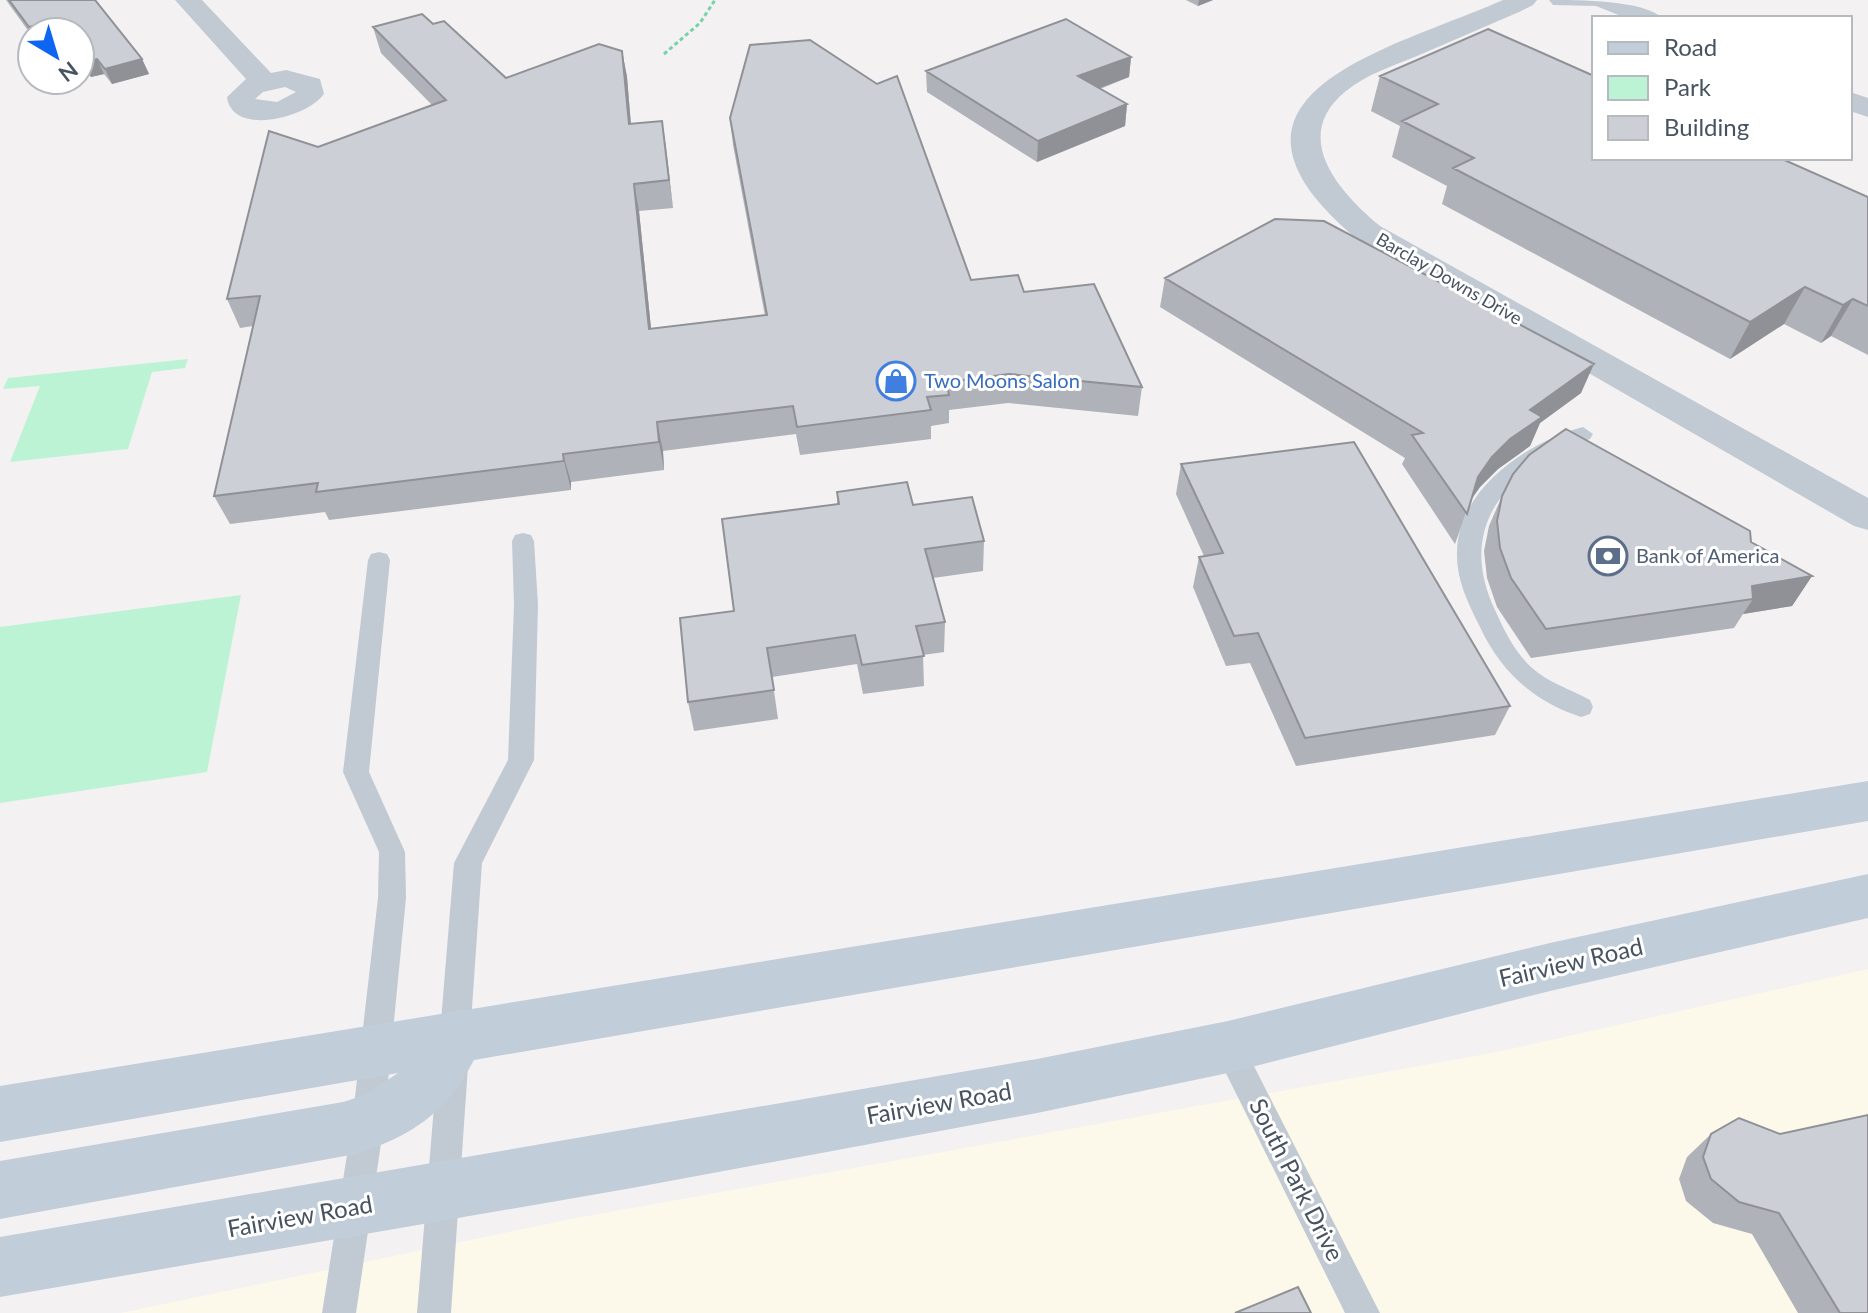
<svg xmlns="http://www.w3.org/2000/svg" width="1868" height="1313" font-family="Lato,sans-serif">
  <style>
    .commercial { fill: #fdf9ea }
    .green { fill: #bdf3d5 }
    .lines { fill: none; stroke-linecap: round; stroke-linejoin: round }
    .path { stroke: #73d3a9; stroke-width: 3; stroke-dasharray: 4 3; stroke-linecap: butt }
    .service { fill: #c1cad3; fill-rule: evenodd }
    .minor { fill: #c1cad3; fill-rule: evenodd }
    .secondary { fill: #c2cdda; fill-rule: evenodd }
    .wall { fill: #afb2b8 }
    .shaded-wall { fill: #8f9196 }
    .building { fill: #cccfd6; stroke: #8f9196; stroke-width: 2 }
    .labels { text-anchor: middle; stroke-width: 6; stroke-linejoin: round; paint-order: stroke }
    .far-street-label { font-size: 18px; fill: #475360; stroke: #fff }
    .shop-label { font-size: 20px; fill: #366cbe; stroke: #fff; text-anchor: start }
    .service-label { font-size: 20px; fill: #4e5e75; stroke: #fff; text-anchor: start }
    .near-street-label { font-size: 24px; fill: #475360; stroke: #fff }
  </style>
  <rect width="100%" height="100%" fill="#f3f1f1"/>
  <!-- commercial -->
  <path class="commercial" d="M1868,969V1313H121L571,1219L1497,1052Z"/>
  <!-- green -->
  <path class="green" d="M188,359L185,368L152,372L128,449L10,462L40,386L3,389L8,378Z
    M241,595L207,772L0,803V627Z"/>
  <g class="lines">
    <!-- path -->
    <path class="path" d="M664,54L700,23L715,0"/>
    <!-- service -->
    <path class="service" d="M1583,427L1593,434L1590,439C1511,467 1454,523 1495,610C1504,630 1514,651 1531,667C1547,682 1570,689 1590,700L1593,707L1590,714L1581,717C1533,701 1501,672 1480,627C1468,603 1456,579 1457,552C1458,488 1528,442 1583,427Z
      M523,533L531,535L534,541L538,605L534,760L482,863L451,1313H417L454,863L508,760L514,605L512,541L515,535Z
      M379,552L387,554L390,560L369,772L405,852L406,898L384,1123L356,1313H322L352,1123L378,898L379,852L343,772L368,560L371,554Z
      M1228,1033L1239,1037L1380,1313H1345L1213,1047L1217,1037Z"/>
    <!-- minor -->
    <path class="minor" d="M175,0H202L271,73L286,70L320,79L324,94C307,118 232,137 227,97L246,79ZM285,87L296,92L277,102L255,99L263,92Z
      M1503,0H1537L1533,5L1519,12C1485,27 1451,41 1417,56C1393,66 1367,74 1346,91C1289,137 1340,193 1380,226L1868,498V530L1854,526L1358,240C1183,95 1392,49 1503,0Z
      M1549,0C1578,0 1644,0 1662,18H1626L1596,6L1553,5Z
      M1850,92L1868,98V117L1850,111Z"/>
    <!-- secondary -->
    <path class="secondary" d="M1868,781V821L474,1060C445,1114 413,1135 356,1154L0,1219V1161L343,1102L365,1095L398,1073L0,1142V1086Z
      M1868,874V918L1550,991L1228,1073L1037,1113L632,1188L0,1297V1237L1037,1059L1228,1021L1550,943Z"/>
  </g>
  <!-- wall -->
  <path class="wall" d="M6,0H95L142,59L149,74L112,84L104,74L91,77L80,64V32H32V36Z
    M1186,0H1213L1198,6Z
    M433,24L506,78L622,51L627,77L631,124L662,121L673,208L639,211L651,329L765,316L733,145L730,118L971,280L1024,292L1142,387L1138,416L1008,403L949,410V423L931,426V439L800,455L796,434L663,451L664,470L571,482V490L329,520L325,512L230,524L214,496L253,326L240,328L227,299L432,105L381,53L373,27Z
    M1131,57L1129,77L1100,89L1127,104L1125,126L1037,162L927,92L926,71Z
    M1380,76L1868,197V355L1831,336L1821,343L1784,324L1730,359L1442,204L1447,186L1392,157L1400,126L1371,111Z
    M1165,278L1581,393L1540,423L1530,446L1498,469L1480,487L1471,499L1455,544L1402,464L1405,458L1160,307Z
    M1181,464L1510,706L1495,735L1296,766L1250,663L1226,666L1193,587L1199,557L1204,556L1176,494Z
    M837,492L913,505L984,541L983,571L933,578L945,622L944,652L923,655L924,686L863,694L857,664L772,677L778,719L694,731L688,702L734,611L837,504Z
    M1502,496L1751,542L1812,576L1792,606L1743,614L1734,628L1531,658L1497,607L1487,578L1484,551L1489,526Z
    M1711,1134L1868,1313H1798L1752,1234L1713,1223L1686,1201L1679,1179L1687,1157Z"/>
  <!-- shaded-wall -->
  <path class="shaded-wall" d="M1199,0H1213L1198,6Z
    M52,21L57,32H32V34L29,27Z
    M622,51L627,77L633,151L629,124Z
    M1131,57L1129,77L1076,97L1078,76Z
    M97,59L104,74L91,77L84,62Z
    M142,59L149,74L112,84L105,69Z
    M1127,104L1125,126L1037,162L1038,141Z
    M662,121L666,148L673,208L669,180Z
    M634,184L639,211L654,357L649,329Z
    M1805,287L1784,324L1730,359L1750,322Z
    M1853,299L1831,336L1821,343L1843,305Z
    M1594,364L1581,393L1540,423L1530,446L1498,469L1480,487L1467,506L1478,477L1492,457L1530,410Z
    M657,422L663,451L664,470L659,442Z
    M563,454L571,482V490L564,461Z
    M1812,576L1792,606L1743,614L1753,599L1752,586Z"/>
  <!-- building -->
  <path class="building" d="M9,0H95L142,59L105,69L97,59L84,62L80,58V32H60L52,21L29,27Z
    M422,14L433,24L444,21L506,78L599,44L622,51L629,124L662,121L669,180L634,184L649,329L767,315L730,118L750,45L810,40L877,84L897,76L971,280L1018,275L1024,292L1094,284L1142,387L1009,374L946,382L949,395L927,397L931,410L797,427L793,406L657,422L659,442L563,454L564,461L316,492L318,483L214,496L260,296L227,299L269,131L318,147L446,100L373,27Z
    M1066,19L1131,57L1078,76L1127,104L1038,141L926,71Z
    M1488,29L1594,76V158H1780L1868,197V306L1853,299L1843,305L1805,287L1750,322L1453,168L1474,158L1402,121L1438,104L1380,76Z
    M1275,219L1324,221L1594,364L1530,410L1542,417L1510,439L1492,457L1478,477L1467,514L1412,435L1423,433L1165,278Z
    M1566,429L1750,531L1751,542L1812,576L1752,586L1753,599L1546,629L1511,578L1500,548L1497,521L1502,496L1513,474L1529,455Z
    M1354,442L1510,706L1305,738L1258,633L1234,636L1199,557L1223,553L1181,464Z
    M907,482L913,505L972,497L984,541L925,549L945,622L916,626L924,656L862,665L855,635L767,648L774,690L688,702L680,618L734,611L722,519L839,504L837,492Z
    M1868,1115V1313H1840L1779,1213L1739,1202L1711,1179L1703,1157L1711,1134L1739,1118L1780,1134Z
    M1298,1287L1311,1313H1235Z"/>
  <!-- icons -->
  <defs>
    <symbol id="shop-ring" viewBox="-11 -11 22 22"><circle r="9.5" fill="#fff" stroke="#3f7fe0" stroke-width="1.5"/><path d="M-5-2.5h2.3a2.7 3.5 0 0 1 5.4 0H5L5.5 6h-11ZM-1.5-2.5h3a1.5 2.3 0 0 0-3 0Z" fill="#3f7fe0"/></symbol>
    <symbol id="bank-ring" viewBox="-11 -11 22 22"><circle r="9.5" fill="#fff" stroke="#5c6f8a" stroke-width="1.5"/><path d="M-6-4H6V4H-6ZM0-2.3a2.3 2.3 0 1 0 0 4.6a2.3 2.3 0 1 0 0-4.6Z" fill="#5c6f8a"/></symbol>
  </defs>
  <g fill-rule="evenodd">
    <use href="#shop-ring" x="874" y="359" width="44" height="44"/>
    <use href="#bank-ring" x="1586" y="534" width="44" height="44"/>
  </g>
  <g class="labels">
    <!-- far-street labels -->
    <g class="far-street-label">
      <text transform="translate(1449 279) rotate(30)" y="6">Barclay Downs Drive</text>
    </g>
    <!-- shop labels -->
    <g class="shop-label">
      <text x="924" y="388">Two Moons Salon</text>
    </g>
    <!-- service labels -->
    <g class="service-label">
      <text x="1636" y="563">Bank of America</text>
    </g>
    <!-- near-street labels -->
    <g class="near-street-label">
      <text transform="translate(1571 963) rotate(-13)" y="8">Fairview Road</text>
      <text transform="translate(939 1104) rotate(-10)" y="8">Fairview Road</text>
      <text transform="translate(1296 1180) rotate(63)" y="8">South Park Drive</text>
      <text transform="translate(300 1217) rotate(-10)" y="8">Fairview Road</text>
    </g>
  </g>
  <!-- legend -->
  <rect x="1592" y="16" width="260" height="144" fill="#ffffff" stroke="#b5babf" stroke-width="2"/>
  <rect x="1608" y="42" width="40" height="12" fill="#c2cdda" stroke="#b5babf" stroke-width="2"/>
  <text x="1664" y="56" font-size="24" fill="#475360">Road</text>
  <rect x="1608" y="76" width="40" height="24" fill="#bdf3d5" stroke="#b5babf" stroke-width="2"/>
  <text x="1664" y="96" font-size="24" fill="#475360">Park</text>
  <rect x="1608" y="116" width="40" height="24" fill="#cccfd6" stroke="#b5babf" stroke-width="2"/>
  <text x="1664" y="136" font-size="24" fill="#475360">Building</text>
  <!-- north arrow -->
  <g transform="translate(56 56) rotate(142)"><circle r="38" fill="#ffffff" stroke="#b5babf" stroke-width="2"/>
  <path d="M0-6L14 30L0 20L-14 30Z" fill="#0d65f1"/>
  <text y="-12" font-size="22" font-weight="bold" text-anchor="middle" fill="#475360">N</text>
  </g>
</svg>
